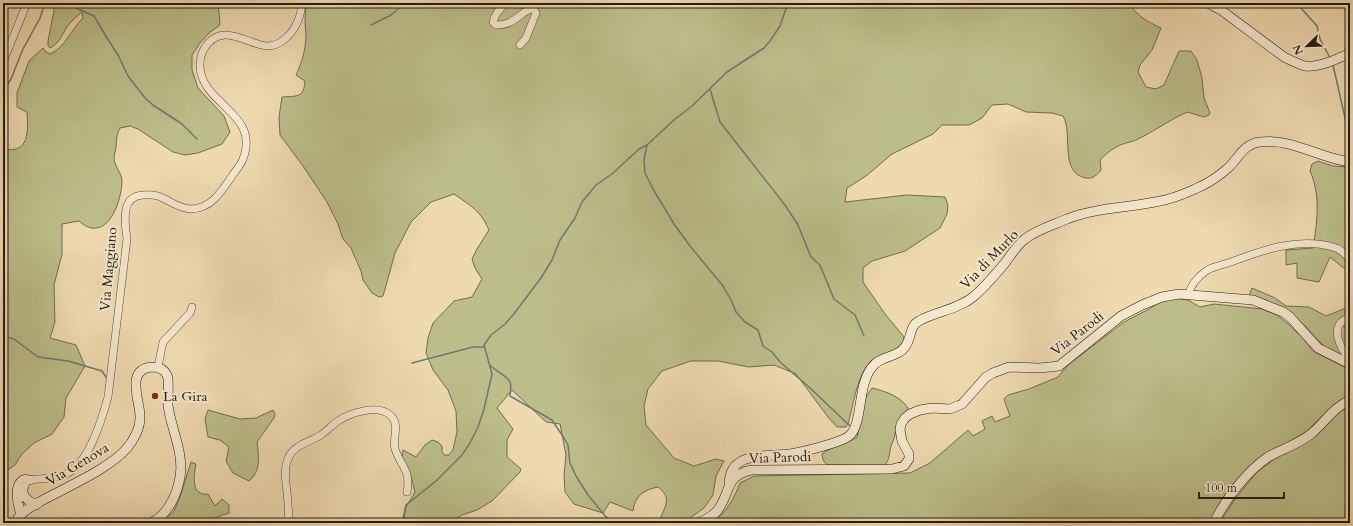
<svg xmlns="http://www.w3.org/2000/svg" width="1353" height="526" font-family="Cardo,serif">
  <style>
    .green { fill: #bcbe89; stroke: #6f6c4e }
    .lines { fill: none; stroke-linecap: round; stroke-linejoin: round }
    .stream { stroke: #6b7a73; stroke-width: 1.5 }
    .street-casing { stroke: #554b3a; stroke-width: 8 }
    .secondary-casing { stroke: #221b12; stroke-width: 10 }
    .street { stroke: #f5e7cc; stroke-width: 7 }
    .secondary { stroke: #f5e7cc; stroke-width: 9 }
    .poi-dot { fill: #8f2418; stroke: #f5e7cc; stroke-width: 1.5 }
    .labels { text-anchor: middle; stroke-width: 4; stroke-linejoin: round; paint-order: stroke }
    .street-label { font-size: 14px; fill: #221b12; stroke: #f5e7cc }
    .poi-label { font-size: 14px; fill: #221b12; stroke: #f5e7cc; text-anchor: start }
  </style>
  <rect width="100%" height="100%" fill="#efdab0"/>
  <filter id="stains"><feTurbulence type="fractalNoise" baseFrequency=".005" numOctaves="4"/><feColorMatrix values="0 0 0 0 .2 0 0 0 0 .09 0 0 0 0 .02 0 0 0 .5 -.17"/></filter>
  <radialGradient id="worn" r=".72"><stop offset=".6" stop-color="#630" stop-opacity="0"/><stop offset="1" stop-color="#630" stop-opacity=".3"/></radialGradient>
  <!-- green -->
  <path class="green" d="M53,3H218L220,23L219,26L210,32L200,43L192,55V70L198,88L224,116L230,132L222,144L198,153L185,155L173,152L138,129L130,126L120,128C116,136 117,138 116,146C116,150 114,154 114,158C114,166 122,173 122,181C122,195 113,228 95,228C89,229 84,225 79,221L62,224V254L54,285L55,322L50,338L76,345L85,366L66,398L64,417L52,434L34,443L22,454L15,465L3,473V149C30,154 28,131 27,112L17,107V93L29,61L43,48L46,52L50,54C66,47 71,29 83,18L82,12C78,15 74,19 70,23C63,31 61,43 50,48L48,46V41L54,11Z
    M307,3H1129C1137,16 1148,22 1161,28L1152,50L1140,65L1138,72L1146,87L1156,89L1164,85L1179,51H1191L1197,60L1202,78L1204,98L1210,113L1209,115L1204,117L1187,112C1169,120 1155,131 1138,139C1133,142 1128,142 1123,144C1114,147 1107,153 1100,160L1101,170C1097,175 1093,179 1086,178C1064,174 1069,147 1067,131C1067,126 1065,120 1063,116L1052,113L1026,112L1008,104L992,105L982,118L969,125H942L933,134L892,154L866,176L847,188L845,202L907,195L945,197L948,205L947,214L940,228L905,251L872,261L863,268V282L885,314L904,337C903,353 880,352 870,362C857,376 853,406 848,424L846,427H837L828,417L796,374L774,365L749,367L718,361H691L662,371L648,389L644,406L646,425L674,458L694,466L716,459L724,461L716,476L713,495L704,508L683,523H659C663,508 674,499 658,487C643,490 635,496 633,511L610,502L603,513L574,504L565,492L564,475L566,455L560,424L546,422L512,390L497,408L513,429L507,440V457L521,469L520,472L492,501L477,510L462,515L449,523H403L406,507L415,492L411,476L402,458L403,450L416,457L425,445L432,440L438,442L442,446V452L444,455H449L453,450L457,432L456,411L448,390L433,370L426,353L428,338L433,323L454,301L472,297L482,279L475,268L472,259L477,249L489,230C480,210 471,206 454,194L431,202L411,222L395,253L383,296L379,297L372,293L363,280L361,271L351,248L343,239L338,224L327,202L303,166L280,135L279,117L282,97C297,96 304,98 305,81L296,75C302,63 306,48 306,35C305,21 304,17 307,3Z
    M1318,161L1333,166L1350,167V273L1330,257L1319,282L1297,278V263L1286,265V250L1313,248C1317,223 1321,195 1310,171L1312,164Z
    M1252,288L1275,298L1286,306L1309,307L1326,316L1346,308H1350V359L1325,347L1301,322L1283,310L1266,300L1249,296Z
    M1174,298L1188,300L1200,307L1214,304L1262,309L1277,315L1287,323L1302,337L1313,351L1350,370V395L1333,405L1307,431L1266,455L1215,512L1209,523H712C726,513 734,499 740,483L754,476L910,473L930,463L968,430L973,436L985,429L982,421L992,416L995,422L1010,416L1004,399L1008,395L1029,389L1058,377L1068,365L1124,322L1151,308L1162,300Z
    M872,388C885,391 903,397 909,410C898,415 897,423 895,434C895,438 892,442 891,446C889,454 890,459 885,465H827L823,460L822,454C832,445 846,445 857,437L866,397Z
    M1350,404V523H1219L1236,498L1257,472Z
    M208,410L240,419L256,418L273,410L275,414L274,418L257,442C259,457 261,471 249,481L233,473L226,461L229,447L220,440L208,437L205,419Z
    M191,462L196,464C194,475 190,496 208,494L215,506L222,499L229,505V513L214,518L211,523H166L163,519L173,513L179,500Z"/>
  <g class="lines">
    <!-- stream -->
    <path class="stream" d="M65,3L94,16L107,38L118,55L128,76L145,98L153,105L182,124L197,139
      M1294,3L1301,8L1317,26L1320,39L1329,56
      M371,25L391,15L405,3
      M1333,65L1348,131L1350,135
      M710,89L720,122L785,205L798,225L811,257L820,265L834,299L855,315L864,336
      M3,107L6,87L11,79L23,49L40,18L45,3
      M647,145L644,160L645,173L653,189L674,224L690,246L723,286L731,300L736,312L745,322L758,330L763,346L772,352L780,362L809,387L850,426
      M3,336L14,339L38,357L68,361L102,371L106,377
      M412,363L473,347H485
      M490,365C495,371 509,377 510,382C512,386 510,392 510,396L552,420L564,438L568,445L570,463L576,476L588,495L611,523
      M402,523L406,505L436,481L462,455L470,443L478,427L484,409L492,374L484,345L491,335L505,324L513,315L541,278L552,260L560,240L575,218L582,202L596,185L612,174L639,149L647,145L674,120L692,106L727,72L764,48L770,41L780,26L788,3"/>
    <defs>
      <path id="street" d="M506,3C500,8 495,14 493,22L496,25C513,26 518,14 532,8L534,10L536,13L526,38L520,45
        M3,62L27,3
        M1188,295C1191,285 1196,278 1206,271C1213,266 1223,265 1231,262C1263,250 1299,237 1333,247C1341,249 1345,254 1350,260
        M1350,318C1328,322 1339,349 1350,359
        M158,367L163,342L190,313L192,307
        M30,480C42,478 55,479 66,474C89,464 102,419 108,397L127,239C125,223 120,196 143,195C148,194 153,195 158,196C169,200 179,209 191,209C211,209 222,191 232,176C235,171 241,165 243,159C261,113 201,105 200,66C200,60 201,54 204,49C219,24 240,39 261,45C279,50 294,33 299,18C301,13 301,8 302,3
        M289,523C288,517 289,511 288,505C288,490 282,473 288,459C293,445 310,442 321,435C327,431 332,425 338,421C350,413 377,404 390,415C401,424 392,438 395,449C401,467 411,470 407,492"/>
      <path id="secondary" d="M1208,3L1221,10L1284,57C1290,60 1298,64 1305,66C1319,68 1337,59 1350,53
        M25,483C19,494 26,500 36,505
        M729,485C729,450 767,457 790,454C802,452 840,443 849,436C864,424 856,381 875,364C883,356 898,357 905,347C912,338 909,326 919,321C937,311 957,310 973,297C984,288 995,275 1005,263C1011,255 1016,246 1025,239C1036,230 1053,225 1067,219C1095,208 1125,208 1155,202C1169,200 1182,195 1195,189C1207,184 1218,177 1228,168C1239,158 1243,144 1260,142C1292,138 1319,158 1350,162
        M21,514C18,506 13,486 23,480C25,479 28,480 30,480
        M15,523C20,512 33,506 43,500C65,488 112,467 127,448C134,440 140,428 140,418C141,403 124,369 152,367C158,367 164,369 167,375C170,382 167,396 168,405C171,430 186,456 179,482C177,492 171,506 163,514C160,518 155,520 151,523
        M698,523C705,520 712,517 717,511C731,494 724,476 751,470L892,469L904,466L909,459V454L902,441L900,430L901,424L905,418L910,414L920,410L932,408L950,409L962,404L986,377L993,373L1009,367L1040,368L1059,366L1121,316L1142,305L1162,297L1179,294L1253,300L1283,312L1290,317L1318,348L1350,364
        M1214,523C1224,501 1247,471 1268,457C1282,449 1299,444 1311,434C1325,422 1333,408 1350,400"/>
    </defs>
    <!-- street casing -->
    <use href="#street" class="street-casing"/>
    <!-- secondary casing -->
    <use href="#secondary" class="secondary-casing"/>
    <!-- street -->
    <use href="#street" class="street"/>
    <!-- secondary -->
    <use href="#secondary" class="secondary"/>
  </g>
  <!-- markers -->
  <circle class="poi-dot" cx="155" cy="396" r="4"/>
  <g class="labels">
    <!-- street labels -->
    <g class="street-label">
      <text transform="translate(989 259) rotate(-46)" y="5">Via di Murlo</text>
      <text transform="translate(108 269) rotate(-85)" y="5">Via Maggiano</text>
      <text transform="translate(1077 333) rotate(-38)" y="5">Via Parodi</text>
      <text transform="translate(780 457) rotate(-2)" y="5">Via Parodi</text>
      <text transform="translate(77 464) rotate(-31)" y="5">Via Genova</text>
    </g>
    <!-- poi labels -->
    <g class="poi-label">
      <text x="163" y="401">La Gira</text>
    </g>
  </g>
  <!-- margin -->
  <rect width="1353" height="526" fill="none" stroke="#efdab0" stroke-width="16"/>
  <rect x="4" y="4" width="1345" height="518" fill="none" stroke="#221b12" stroke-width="2"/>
  <rect x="8" y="8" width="1337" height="510" fill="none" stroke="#221b12"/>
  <!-- north arrow -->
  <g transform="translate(1307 46) rotate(247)" stroke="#f5e7cc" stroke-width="3" paint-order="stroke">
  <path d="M0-3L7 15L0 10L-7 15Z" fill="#221b12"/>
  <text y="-6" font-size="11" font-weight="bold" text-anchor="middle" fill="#221b12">N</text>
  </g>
  <!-- scale -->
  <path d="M1199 492v6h85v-6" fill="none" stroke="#221b12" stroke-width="2"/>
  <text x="1205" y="492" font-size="12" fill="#221b12" stroke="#f5e7cc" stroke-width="3" paint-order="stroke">100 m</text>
  <rect width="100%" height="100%" filter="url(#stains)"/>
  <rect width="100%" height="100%" fill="url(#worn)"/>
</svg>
